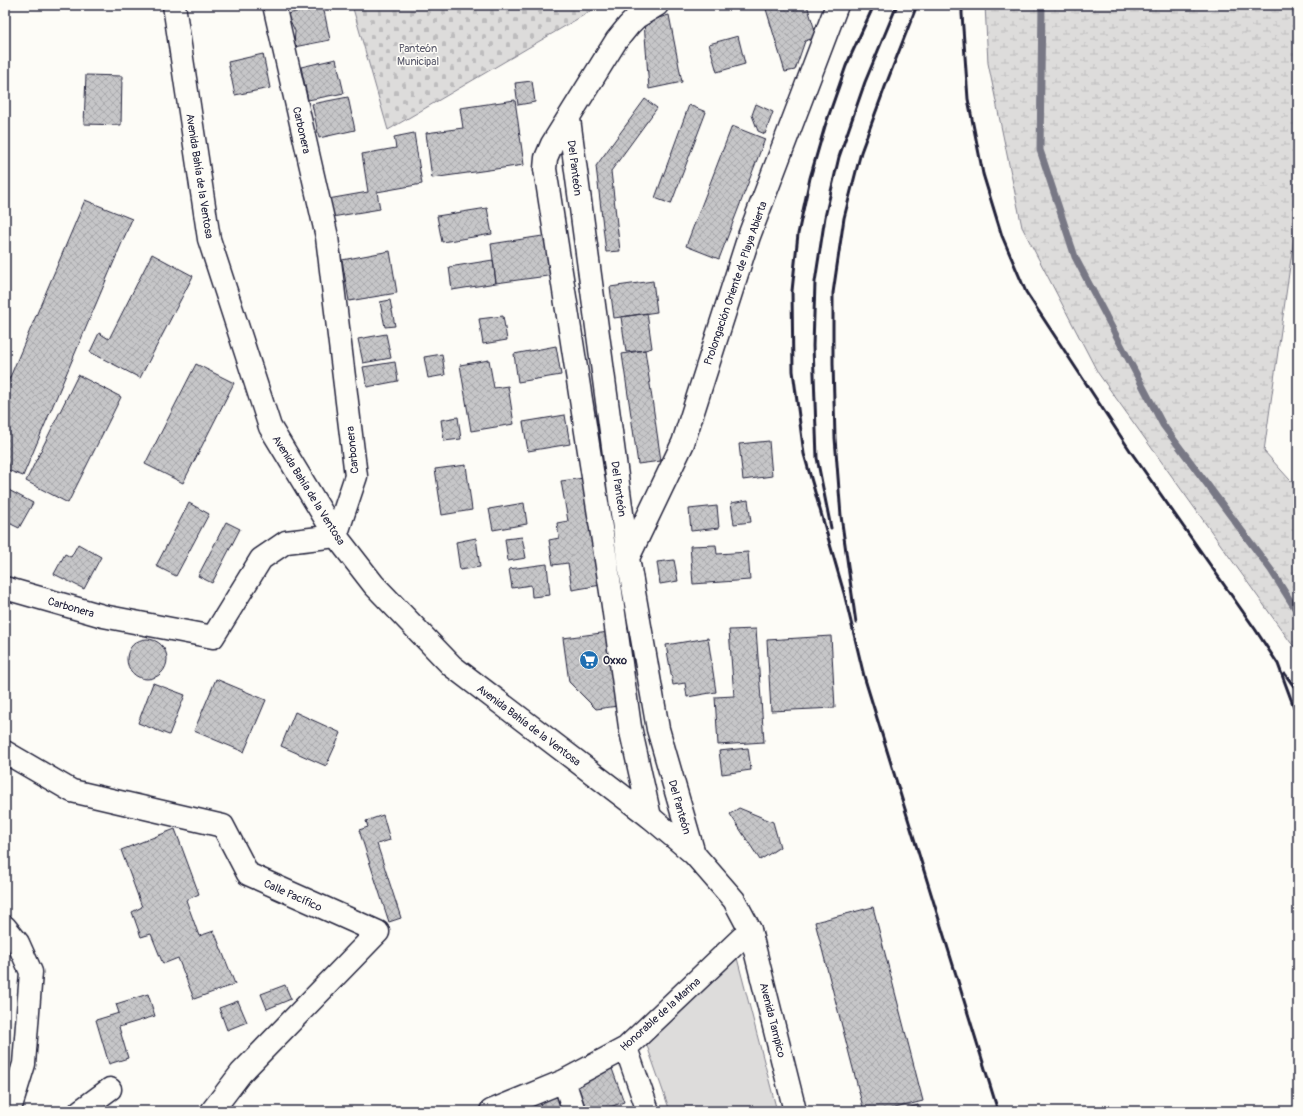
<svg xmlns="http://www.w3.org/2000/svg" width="1303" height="1116" font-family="Pangolin,sans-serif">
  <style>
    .wetland { fill: url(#wetland-marsh); stroke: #807f8b }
    .cemetery { fill: url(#cemetery-stones); stroke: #807f8b }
    .park { fill: #dddcdb; stroke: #807f8b }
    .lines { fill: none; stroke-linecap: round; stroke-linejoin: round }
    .stream { stroke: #787885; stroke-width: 7 }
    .building { fill: url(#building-cross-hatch); stroke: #22223b }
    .minor-casing { stroke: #22223b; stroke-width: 25 }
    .major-casing { stroke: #22223b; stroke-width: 25 }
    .minor { stroke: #fdfcf7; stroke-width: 22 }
    .major { stroke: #fdfcf7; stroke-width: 22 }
    .rail { stroke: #22223b; stroke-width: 3 }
    .labels { text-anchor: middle; stroke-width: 3; stroke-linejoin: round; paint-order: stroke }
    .park-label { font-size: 11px; fill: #5a5a6b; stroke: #fdfcf7 }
    .street-label { font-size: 11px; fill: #22223b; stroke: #fdfcf7 }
    .poi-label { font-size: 11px; font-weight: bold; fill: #22223b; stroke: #fdfcf7; text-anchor: start }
  </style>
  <defs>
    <pattern id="wetland-marsh" width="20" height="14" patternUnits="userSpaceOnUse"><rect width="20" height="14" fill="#dddcdb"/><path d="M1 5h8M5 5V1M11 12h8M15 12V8" fill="none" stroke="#bdbcbd"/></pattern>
    <pattern id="cemetery-stones" width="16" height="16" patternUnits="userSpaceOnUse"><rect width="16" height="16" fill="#dddcdb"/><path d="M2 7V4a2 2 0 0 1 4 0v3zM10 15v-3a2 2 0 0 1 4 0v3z" fill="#bdbcbd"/></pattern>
    <pattern id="building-cross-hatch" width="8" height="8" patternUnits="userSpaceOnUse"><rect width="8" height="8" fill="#c6c6c8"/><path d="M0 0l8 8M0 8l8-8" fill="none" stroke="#aaaaad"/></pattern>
  </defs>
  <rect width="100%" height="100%" fill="#fdfcf7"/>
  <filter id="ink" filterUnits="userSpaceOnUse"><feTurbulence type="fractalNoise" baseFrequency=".025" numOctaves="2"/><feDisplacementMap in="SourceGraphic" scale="8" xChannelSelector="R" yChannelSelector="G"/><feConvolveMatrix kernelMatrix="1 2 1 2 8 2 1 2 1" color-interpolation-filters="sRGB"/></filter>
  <g filter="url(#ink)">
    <!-- wetland -->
    <path class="wetland" d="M985,5H1298V209L1264,451L1298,489V650L1291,643L1098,373L1022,227L988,63Z"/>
    <!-- cemetery -->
    <path class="cemetery" d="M352,5H601L388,130Z"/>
    <!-- park -->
    <path class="park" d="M737,958L777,1111H670L645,1040Z"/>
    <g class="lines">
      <!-- stream -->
      <path class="stream" d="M1042,5L1040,150L1075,257L1163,425L1271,570L1298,613"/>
    </g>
    <!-- building -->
    <path class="building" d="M777,5H807L817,37L805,41L795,70L785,72L766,9Z
      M323,6L330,40L294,47L295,31L287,14Z
      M669,15L682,82L649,89L644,22Z
      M738,36L745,64L717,72L709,44Z
      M263,54L270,88L235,95L228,62Z
      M336,59L344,93L308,100L301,67Z
      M86,75L122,76L121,125L84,124Z
      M532,81L535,102L518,105L515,83Z
      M348,97L355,130L319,138L312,104Z
      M645,99L657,108L611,171L620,251L606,252L596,166Z
      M515,100L524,165L432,178L426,133L463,128L460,108Z
      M756,104L773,112L765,134L758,131L752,115Z
      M689,105L706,112L671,204L655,198Z
      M732,126L765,139L719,259L686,246Z
      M5,133L8,167H5Z
      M414,133L422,184L377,192L380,209L332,217L328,199L368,192L362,154L396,148L394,137Z
      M85,200L132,219L23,476L5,469L8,463L5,461V389Z
      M487,208L492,234L442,242L437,216Z
      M549,235L555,275L496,283L491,244Z
      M390,251L397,293L349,301L342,260Z
      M152,254L193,276L140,378L90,352L99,333L109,339Z
      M493,260L496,283L452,290L449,267Z
      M653,281L657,312L614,318L610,287Z
      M390,300L395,326L385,327L380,302Z
      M647,313L652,348L645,350L626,352L621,317Z
      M503,316L507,340L483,344L479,319Z
      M386,334L391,358L363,363L358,339Z
      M556,346L561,375L518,382L514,354Z
      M645,350L661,461L638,464L622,354Z
      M442,354L445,375L428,378L424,357Z
      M489,360L494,388L508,386L514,424L471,431L460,365Z
      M395,362L398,381L367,387L363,367Z
      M196,364L234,383L183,483L145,464Z
      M78,375L121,397L68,503L26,481Z
      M565,415L570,444L528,451L523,422Z
      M458,417L461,439L444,441L441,420Z
      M769,441L772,476L743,480L739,444Z
      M466,465L472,510L442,515L435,469Z
      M584,478L601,585L572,590L568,563L553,565L549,540L559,538L557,523L568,521L561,481Z
      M5,488L33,503L19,528L5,521Z
      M748,500L751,522L734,524L731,503Z
      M189,503L209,514L176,576L156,566Z
      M524,503L527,524L493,530L489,509Z
      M717,506L719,528L691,531L689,509Z
      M226,522L240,529L212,583L198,576Z
      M522,537L526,558L508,561L505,539Z
      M476,538L480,567L460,570L456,542Z
      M78,544L101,557L84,589L54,574L65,554L71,557Z
      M716,545L717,554L748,552L750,580L693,584L690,546Z
      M674,560L678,581L660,584L657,562Z
      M547,564L550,595L532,597L531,585L512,588L509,569Z
      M756,629L764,742L718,745L715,697L734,696L729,630Z
      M609,632L618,706L596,709L569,682L563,638Z
      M831,636L835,708L771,711L767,640Z
      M708,638L716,692L687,697L685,683L673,685L666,645Z
      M127 659a20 20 0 1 1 40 0a20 20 0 1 1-40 0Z
      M216,679L266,700L244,752L194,731Z
      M153,683L185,695L169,735L138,723Z
      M295,712L341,733L326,766L281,746Z
      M748,748L751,770L722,774L719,751Z
      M739,808L773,822L780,847L760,860L730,814Z
      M383,815L390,840L377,844L401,918L389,922L359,830L368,827L366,821Z
      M175,829L199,894L186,900L199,936L214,931L235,984L194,999L178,958L163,964L151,934L141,937L132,912L142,907L121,850Z
      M873,907L923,1101L883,1111H864L815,922Z
      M285,985L291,999L267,1009L261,994Z
      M148,994L155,1016L119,1027L128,1058L109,1064L96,1020L119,1013L116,1004Z
      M238,1001L247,1022L227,1030L219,1008Z
      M611,1066L624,1102L599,1111H587L575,1079Z
      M556,1090L563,1111H543L537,1096Z
      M531,1098L536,1111H507Z
      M918,1105L920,1111H897Z"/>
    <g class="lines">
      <defs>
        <path id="minor" d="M569,119L628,558L658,729L694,854
          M628,558L683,443L749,236L837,5
          M5,588L103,616L213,637L261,559L286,542L336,536L356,476L327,237L274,5
          M5,752L72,791L223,826L248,874L378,932L241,1073L212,1111
          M650,817L630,727L611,592L545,169L546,158L552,144L616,41L629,25L637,17L657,5
          M5,927L18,943L31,972L24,1064L12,1103
          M626,1048L648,1111
          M564,1081L574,1111
          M80,1111L110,1089
          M491,1111L564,1081L626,1048L750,930"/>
        <path id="major" d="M174,5L209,239L270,427L336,536L374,585L452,666L650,817L694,854L734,900L750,930L795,1111"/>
      </defs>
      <!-- minor casing -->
      <use href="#minor" class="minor-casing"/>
      <!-- major casing -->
      <use href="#major" class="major-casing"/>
      <!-- minor -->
      <use href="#minor" class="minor"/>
      <!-- major -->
      <use href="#major" class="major"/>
      <!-- rail -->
      <path class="rail" d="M874,5L846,66L825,126L810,178L798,234L792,291L793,371L804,454L844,593L864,676L998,1111
        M962,5V14L968,99L983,174L1002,236L1026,292L1131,452L1255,629L1278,664L1298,718
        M831,528L817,458L813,346L815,282L825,217L839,157L865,82L897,5
        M856,623L841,516L835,438L833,363V293L844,218L861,152L885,87L917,5
        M1285,674L1298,692"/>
    </g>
  </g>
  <!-- icons -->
  <defs>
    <symbol id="supermarket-disc" viewBox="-11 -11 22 22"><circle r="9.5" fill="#1f6fb2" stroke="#fdfcf7"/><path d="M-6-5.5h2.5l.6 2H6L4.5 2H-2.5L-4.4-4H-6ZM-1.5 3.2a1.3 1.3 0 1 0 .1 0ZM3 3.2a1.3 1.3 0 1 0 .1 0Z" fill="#fff"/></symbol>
  </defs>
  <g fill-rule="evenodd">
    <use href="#supermarket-disc" x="578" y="649" width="22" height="22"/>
  </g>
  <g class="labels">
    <!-- park labels -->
    <g class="park-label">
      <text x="418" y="52">Panteón<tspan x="418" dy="13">Municipal</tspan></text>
    </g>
    <!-- street labels -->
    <g class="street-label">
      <text transform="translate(302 130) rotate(77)" y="4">Carbonera</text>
      <text transform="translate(575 168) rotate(83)" y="4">Del Panteón</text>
      <text transform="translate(200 176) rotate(81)" y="4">Avenida Bahía de la Ventosa</text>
      <text transform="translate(735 283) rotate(-71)" y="4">Prolongación Oriente de Playa Abierta</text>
      <text transform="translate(352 450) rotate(-96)" y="4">Carbonera</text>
      <text transform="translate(619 489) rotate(82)" y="4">Del Panteón</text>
      <text transform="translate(309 490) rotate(58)" y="4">Avenida Bahía de la Ventosa</text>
      <text transform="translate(71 607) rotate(16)" y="4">Carbonera</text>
      <text transform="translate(529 725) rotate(37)" y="4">Avenida Bahía de la Ventosa</text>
      <text transform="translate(680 807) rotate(74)" y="4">Del Panteón</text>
      <text transform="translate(293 895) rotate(24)" y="4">Calle Pacífico</text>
      <text transform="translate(660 1014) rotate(-42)" y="4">Honorable de la Marina</text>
      <text transform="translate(773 1020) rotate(76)" y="4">Avenida Tampico</text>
    </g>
    <!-- poi labels -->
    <g class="poi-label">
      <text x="603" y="664">Oxxo</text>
    </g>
  </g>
  <!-- margin -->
  <rect width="1303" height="1116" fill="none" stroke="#fdfcf7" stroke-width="20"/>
  <rect x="10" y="10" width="1283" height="1096" fill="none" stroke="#22223b" stroke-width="1.5" filter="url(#ink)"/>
</svg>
